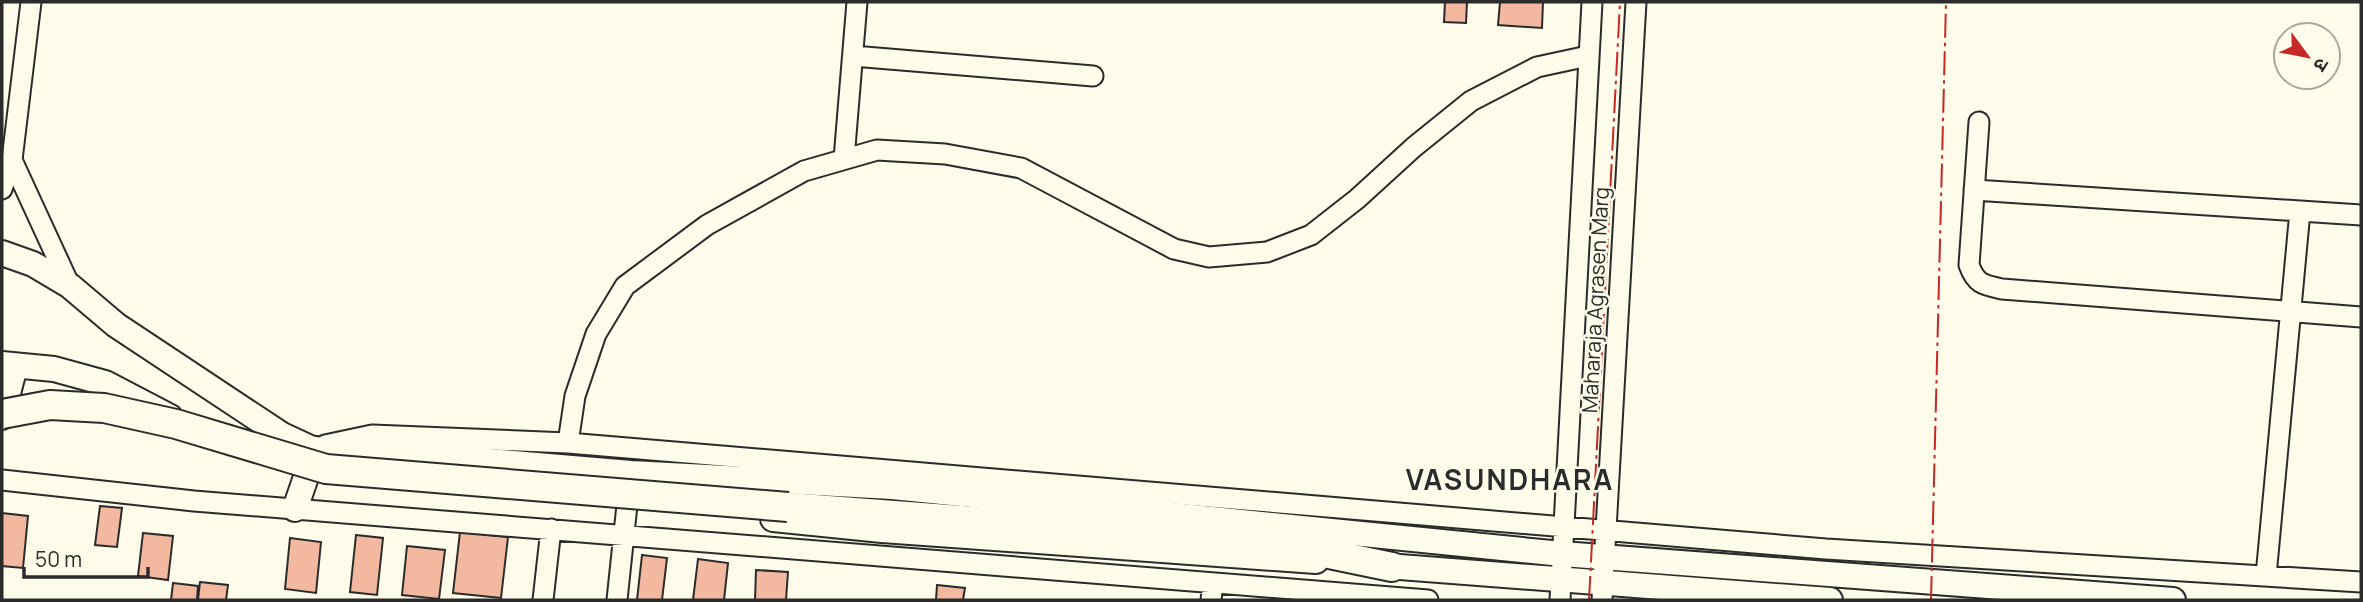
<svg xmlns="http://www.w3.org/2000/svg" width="2363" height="602" font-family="Manrope,'Noto Sans Devanagari',sans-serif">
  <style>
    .building { fill: #f2b8a0; stroke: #2b2b2b; stroke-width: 2 }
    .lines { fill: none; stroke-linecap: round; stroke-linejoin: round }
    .minor-casing { stroke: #2b2b2b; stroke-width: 23 }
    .major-casing { stroke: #2b2b2b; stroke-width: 28 }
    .highway-casing { stroke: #2b2b2b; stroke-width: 32 }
    .minor { stroke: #fdfbea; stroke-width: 19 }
    .major { stroke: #fdfbea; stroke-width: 24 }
    .highway { stroke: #fdfbea; stroke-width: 28 }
    .highway-bridge-casing { stroke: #2b2b2b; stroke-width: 32; stroke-linecap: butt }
    .highway-bridge { stroke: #fdfbea; stroke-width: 28 }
    .power { stroke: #c62828; stroke-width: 2; stroke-dasharray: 24 5 3.5 5; stroke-linecap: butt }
    .labels { text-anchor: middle; stroke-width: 5; stroke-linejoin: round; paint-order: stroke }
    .street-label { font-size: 21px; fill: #2b2b2b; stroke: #fdfbea }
    .district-label { font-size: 28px; font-weight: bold; letter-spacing: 2px; fill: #2b2b2b; stroke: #fdfbea }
  </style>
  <rect width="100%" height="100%" fill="#fdfbea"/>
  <!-- building -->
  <path class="building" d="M1445,2H1467L1466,23L1444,22Z
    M1500,2H1543L1542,28L1498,25Z
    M100,506L122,508L117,547L95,545Z
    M2,513L28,516L23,568L2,566Z
    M460,532L508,537L501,598L453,593Z
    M143,533L173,536L168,580L138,576Z
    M356,535L383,538L377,595L350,592Z
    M290,538L321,542L316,593L285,589Z
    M407,546L445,550L439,599L402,595Z
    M642,555L667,558L662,600H637Z
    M698,559L728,563L724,600H693Z
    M756,570L788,572L786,600H755Z
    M200,582L228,585L226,600H198Z
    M173,583L198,586L197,600H171Z
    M937,585L965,588L963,600H936Z"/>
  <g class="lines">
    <defs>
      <path id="minor" d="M853,56L1093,76
        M1979,122L1969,265C1976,284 1983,285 2002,289L2361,317
        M844,159L857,2
        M12,160L70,286
        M2,189L12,160L31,2
        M1974,190L2300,211
        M568,443L575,396L596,334L625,286L707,225L804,171L877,150L945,154L1021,168L1174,249L1209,257L1267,252L1311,235L1357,199L1414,147L1471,101L1537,67L1588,56
        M325,445L372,435L568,443L1826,549L2361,582
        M2,480L194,501L1428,600
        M2266,576L2300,211L2361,215
        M543,600L551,529
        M617,600L627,505
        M1211,600L1213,583
        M1560,600L1592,2
        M1602,600L1636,2"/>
      <path id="major" d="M2,253L33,264L70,286L116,325L282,435L310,448L332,452H383L631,473L892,487L1562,554L2173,600
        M2,364L54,369L105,383L170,417
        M2,417L15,366
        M295,509L307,474
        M773,519L882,530L1316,561
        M1374,565L1830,600"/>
      <path id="highway" d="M788,507L1281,544L1392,567"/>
    </defs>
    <!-- minor casing -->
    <use href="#minor" class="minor-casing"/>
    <!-- major casing -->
    <use href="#major" class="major-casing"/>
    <!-- highway casing -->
    <use href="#highway" class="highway-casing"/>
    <!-- minor -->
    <use href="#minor" class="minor"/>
    <!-- major -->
    <use href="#major" class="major"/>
    <!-- highway -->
    <use href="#highway" class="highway"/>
    <defs>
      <path id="highway-bridge" d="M2,414L50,405L104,408L176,424L326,469L788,507"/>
    </defs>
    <!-- highway-bridge casing -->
    <use href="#highway-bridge" class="highway-bridge-casing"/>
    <!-- highway-bridge -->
    <use href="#highway-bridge" class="highway-bridge"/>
    <!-- power -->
    <path class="power" d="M1589,600L1620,2
      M1931,600L1946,2"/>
  </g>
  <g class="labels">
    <!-- street labels -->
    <g class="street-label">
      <text transform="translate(1596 300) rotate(-87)" y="7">Maharaja Agrasen Marg</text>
    </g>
    <!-- district labels -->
    <g class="district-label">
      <text x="1510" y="490">VASUNDHARA</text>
    </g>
  </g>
  <!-- border -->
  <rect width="2363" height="602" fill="none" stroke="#2b2b2b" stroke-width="7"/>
  <!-- north arrow -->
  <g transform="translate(2307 56) rotate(122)"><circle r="33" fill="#fdfbea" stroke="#a9a89e" stroke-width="2"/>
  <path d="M0-5L12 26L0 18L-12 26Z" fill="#c62828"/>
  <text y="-10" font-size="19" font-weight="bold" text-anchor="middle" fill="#2b2b2b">उ</text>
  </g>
  <!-- scale -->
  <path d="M24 567v10h124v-10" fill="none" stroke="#2b2b2b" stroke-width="3.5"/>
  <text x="35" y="567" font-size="21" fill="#2b2b2b" stroke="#fdfbea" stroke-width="5" paint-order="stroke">50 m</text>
</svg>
